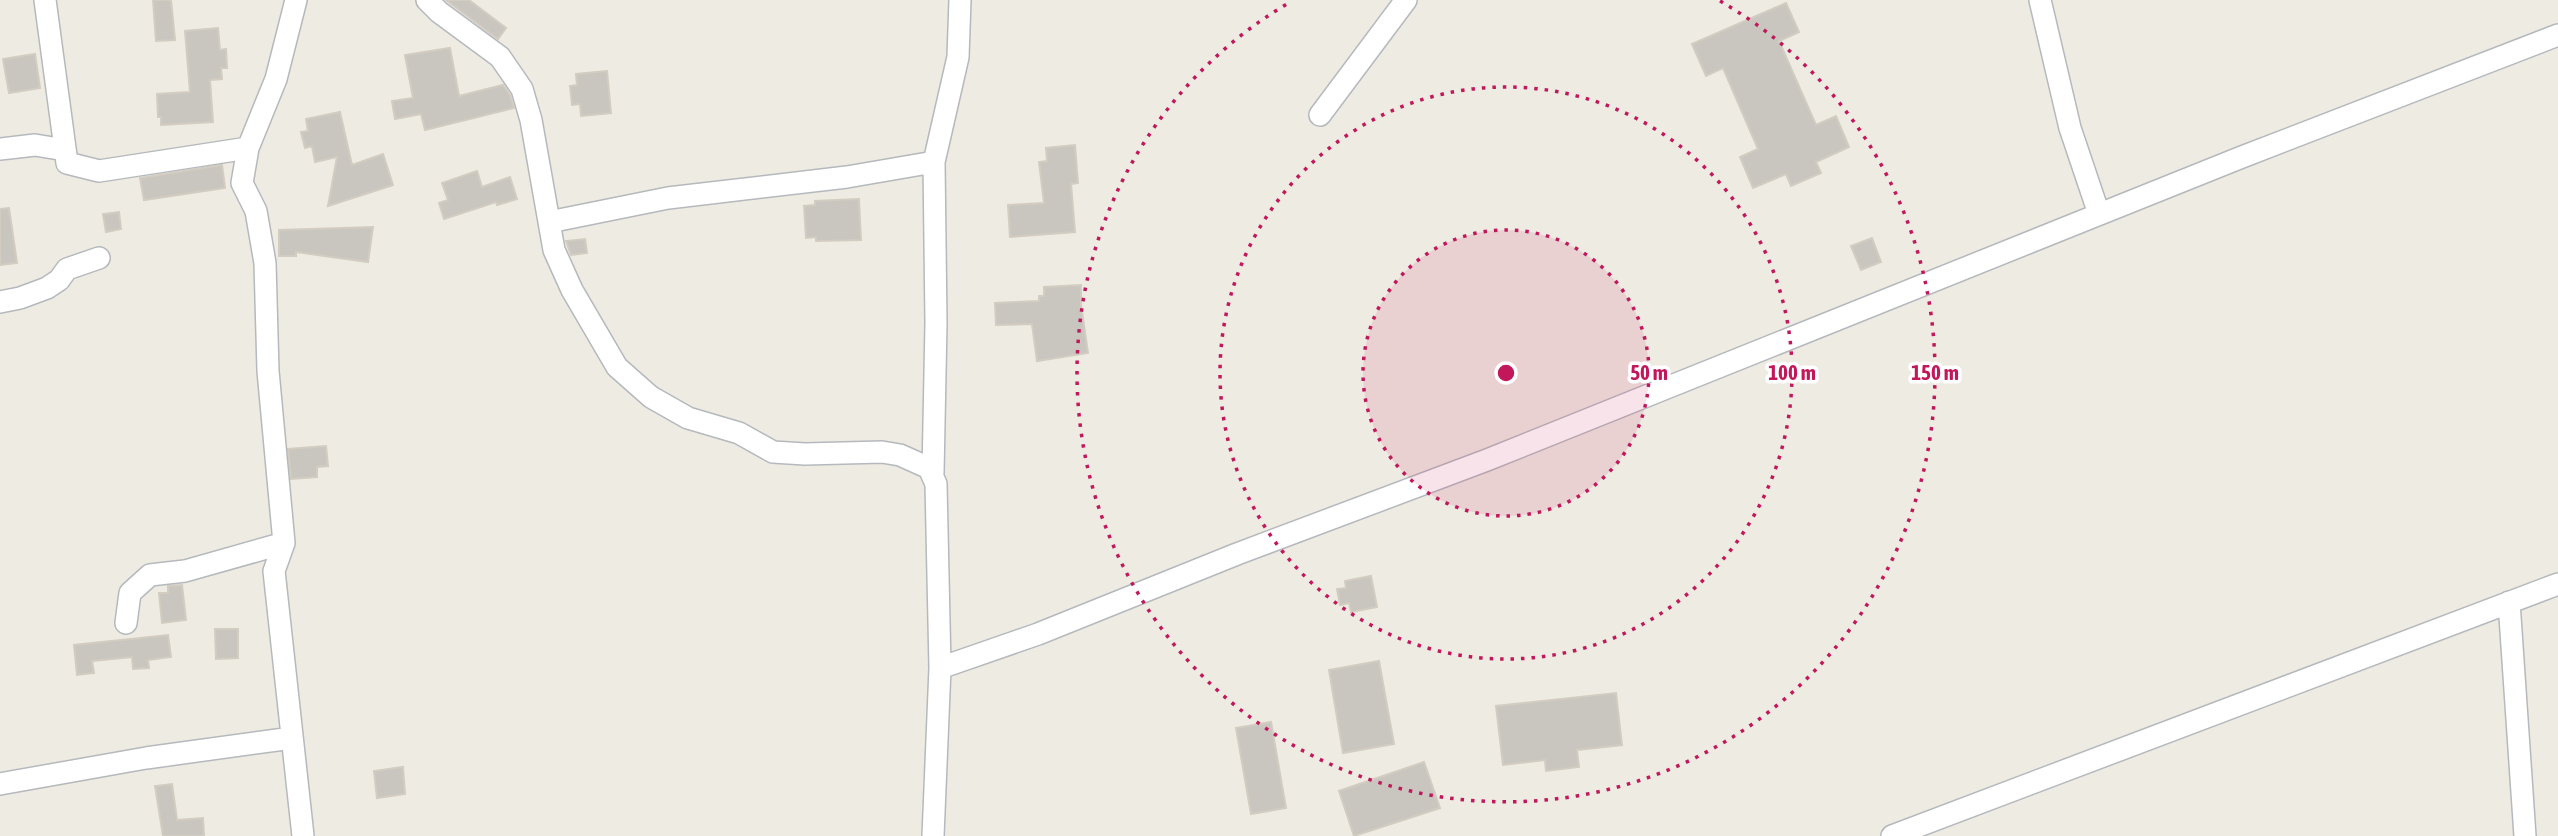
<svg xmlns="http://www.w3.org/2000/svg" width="2558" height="836" font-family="'Asap Condensed',sans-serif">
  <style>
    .building { fill: #c9c6c0; stroke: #d2ccc1; stroke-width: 2 }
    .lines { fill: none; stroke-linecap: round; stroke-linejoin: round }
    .minor-casing { stroke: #b5b9bd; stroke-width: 24 }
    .minor { stroke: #fff; stroke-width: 21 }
    .ring { fill: none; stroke: #c2185b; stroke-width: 3.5; stroke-dasharray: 3.5 7 }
    .centre { fill: #c2185b; stroke: #fff; stroke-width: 3.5 }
    .ring-label { font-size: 21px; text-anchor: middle; font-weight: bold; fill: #c2185b; stroke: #fff; stroke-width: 7; stroke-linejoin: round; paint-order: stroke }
  </style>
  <rect width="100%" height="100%" fill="#eeebe2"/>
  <!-- building -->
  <path class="building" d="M153,0H171L175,40L156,41Z
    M446,0H469L506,28L498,39Z
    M1786,3L1799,32L1779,41L1816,125L1836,116L1849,147L1816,162L1821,173L1791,186L1786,174L1753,188L1740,157L1758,149L1723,68L1706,76L1692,44Z
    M218,28L220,50L226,49L227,68H221L222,79L210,80L213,122L161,125V117H158L157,94L190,92L185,31Z
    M450,48L459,96L503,85L510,95L514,108L425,130L421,114L395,119L392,101L413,98L405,55Z
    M35,54L40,88L9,93L3,59Z
    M607,71L611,113L581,116L580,104L572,105L570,86L577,85L576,74Z
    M340,112L352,165L383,154L393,185L328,206L337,157L315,162L312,146L305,148L301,132L308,131L306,119Z
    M1075,145L1078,183L1071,184L1075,232L1010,237L1008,205L1044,203L1039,162L1047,161L1046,148Z
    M222,165L225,188L144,200L140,178Z
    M477,171L482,187L510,177L517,199L497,205L496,202L444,219L439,203L448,200L442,183Z
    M859,199L861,240L816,241V237L806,238L804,206L815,205V201Z
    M9,208L17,263L0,265V209Z
    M119,212L121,229L106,232L103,214Z
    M373,227L368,262L296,252V256H279V230Z
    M1872,238L1881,262L1861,270L1851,246Z
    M585,239L587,253L571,255L566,241Z
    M1081,285V305L1088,353L1037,361L1032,324L996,325L995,303L1039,301V296H1044V287Z
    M326,446L328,466L317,467V477L291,479L288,449Z
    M1371,576L1377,607L1351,612L1349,603L1340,605L1337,589L1346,588L1345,581Z
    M182,585L186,620L162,623L159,593H168V586Z
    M215,629H238V658L216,659Z
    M168,635L171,657L148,660L149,668L133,669L132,657L92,661L94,673L77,675L74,645Z
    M1379,661L1394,744L1343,753L1329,670Z
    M1616,693L1622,745L1577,750L1579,767L1546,771L1545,760L1503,765L1496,706Z
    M1271,722L1286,808L1251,814L1236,728Z
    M1424,762L1440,808L1354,836L1339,791Z
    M403,767L405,794L377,798L374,771Z
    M172,784L177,820L203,818L204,836H163L155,786Z"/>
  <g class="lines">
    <defs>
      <path id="minor" d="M45,0L67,163L99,171L248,148
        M296,0L276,79L248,148L242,183L256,211L265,263L268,371L284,543L274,571L303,836
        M427,0L439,12L500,57L522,89L531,120L554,250L572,290L617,367L651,397L688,418L739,433L773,452L805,454L882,452L900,455L929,468L936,484L940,668L933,836
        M2040,0L2070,128L2099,214
        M1320,115L1406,0
        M0,149L35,145L65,150
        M549,222L668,198L847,177L934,162
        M0,302L20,298L47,288L59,280L67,269L99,258
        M933,473L936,323L934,162L958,57L960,0
        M2509,602L2525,836
        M126,623L130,593L150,575L185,571L284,543
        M940,668L1038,634L1237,554L1487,460L2242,157L2558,35
        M0,784L146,758L292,738
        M1892,836L2558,584"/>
    </defs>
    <!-- minor casing -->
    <use href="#minor" class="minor-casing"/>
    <!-- minor -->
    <use href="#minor" class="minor"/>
  </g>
  <!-- distance rings -->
  <circle cx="1506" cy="373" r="143" fill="#c2185b" fill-opacity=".12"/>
  <g class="ring">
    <circle cx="1506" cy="373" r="143"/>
    <circle cx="1506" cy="373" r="286"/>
    <path d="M1720 1A429 429 0 1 1 1292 1"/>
  </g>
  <circle cx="1506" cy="373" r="10" class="centre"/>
  <g class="ring-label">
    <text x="1649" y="380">50 m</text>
    <text x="1792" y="380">100 m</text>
    <text x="1935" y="380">150 m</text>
  </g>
</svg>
